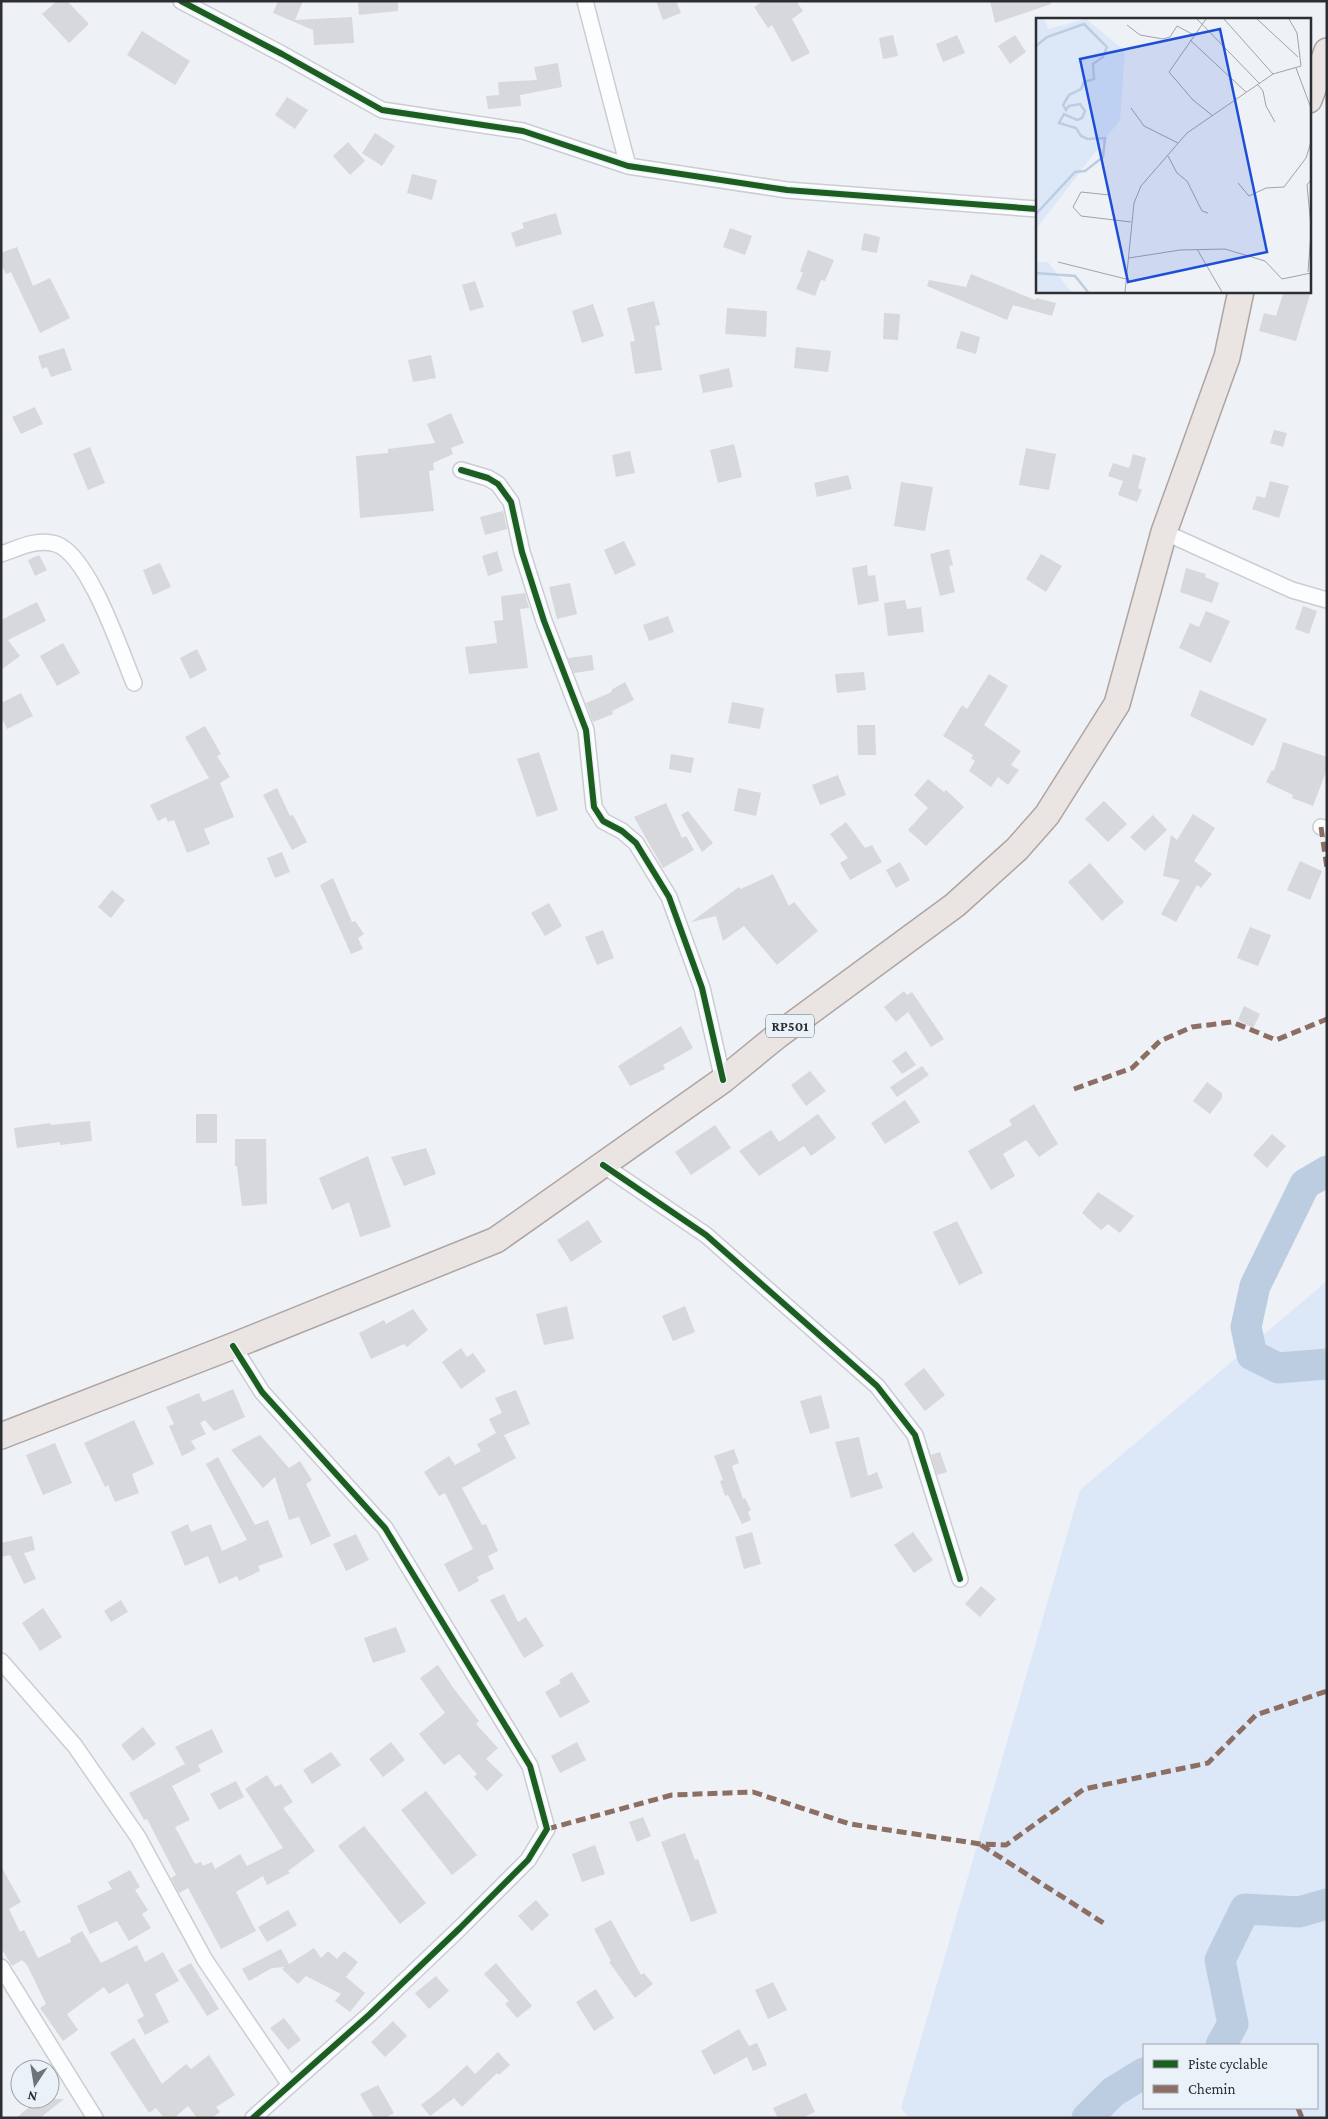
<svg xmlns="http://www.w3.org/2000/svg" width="1328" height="2119" font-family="'Crimson Pro',serif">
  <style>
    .green { fill: #dce8f8; fill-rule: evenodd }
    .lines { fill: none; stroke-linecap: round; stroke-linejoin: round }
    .river { stroke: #bccde2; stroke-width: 31 }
    .building { fill: #d6d8db }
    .minor-casing { stroke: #cbcdd0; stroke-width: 18 }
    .primary-casing { stroke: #aea5a2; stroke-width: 28 }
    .minor { stroke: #fcfdfe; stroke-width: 15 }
    .primary { stroke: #eae4e2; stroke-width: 25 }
    .quiet { stroke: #8d6e63; stroke-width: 5; stroke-dasharray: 10 5; stroke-linecap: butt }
    .cycleway-casing { stroke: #eaf1f9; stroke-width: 9 }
    .cycleway { stroke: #1b5e20; stroke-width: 6 }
    .labels { text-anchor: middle; stroke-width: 5; stroke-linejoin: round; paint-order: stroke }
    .shield { fill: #eaf1f9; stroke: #65696e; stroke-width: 1 }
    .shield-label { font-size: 14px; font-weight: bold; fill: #2c2f32 }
    .inset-river { fill: none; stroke: #bccde2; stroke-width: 2.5 }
    .inset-road { fill: none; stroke: #a0a3a8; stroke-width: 1 }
    .view { fill: #1d4ed8; fill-opacity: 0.15; stroke: #1d4ed8; stroke-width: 2.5 }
    .inset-edge { fill: none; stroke: #2c2f32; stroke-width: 2.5 }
  </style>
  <rect width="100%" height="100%" fill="#eef1f6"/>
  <!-- green -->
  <path class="green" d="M1327,1281V2118H909L901,2108L1080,1490ZM1144,2045H1317V2108H1144Z"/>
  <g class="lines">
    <!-- river -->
    <path class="river" d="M1327,1171L1305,1184L1255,1286L1246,1327L1252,1355L1278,1368L1327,1364
      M1221,2045L1233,2024L1220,1960L1245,1909L1299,1912L1327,1904
      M1087,2118L1113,2092L1144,2073"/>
  </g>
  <!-- building -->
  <path class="building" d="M57,1H67L89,24L69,43L42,14Z
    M278,1H303L295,20L352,17L354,43L314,45L313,30L273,13Z
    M358,1H398V11L359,15Z
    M656,1H676L681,13L663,20Z
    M763,1H796L803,11L792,19L810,53L792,62L772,25L768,28L754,7Z
    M990,1H1051V4L995,23Z
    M142,31L190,61L175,85L127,55Z
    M893,35L898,56L883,59L879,38Z
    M957,35L965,53L943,62L936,44Z
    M1015,35L1026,52L1010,64L998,46Z
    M558,63L562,87L520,95L521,106L488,109L486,96L499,95L498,82L537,80L534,67Z
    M287,97L308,110L295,129L275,115Z
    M375,133L395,146L382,166L362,153Z
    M348,142L365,161L350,175L333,156Z
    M412,174L437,180L432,200L407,193Z
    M556,213L562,234L516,247L511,233L524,228L522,223Z
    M730,228L752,236L745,255L723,247Z
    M864,233L880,237L877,253L861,250Z
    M17,247L33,286L50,278L70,318L40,333L11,272L6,274L1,264V253Z
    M808,250L834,260L825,281L821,280L815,296L796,289L803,273L800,271Z
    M971,274L1035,300L1036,298L1056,303L1052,316L1013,305L1007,320L927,286L929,280L966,287Z
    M475,281L484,307L470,311L462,285Z
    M1284,291H1311L1296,341L1259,331L1264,313L1276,316Z
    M654,301L660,325L655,326L662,370L635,374L630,342L635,341L627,308Z
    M593,304L604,336L582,343L572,311Z
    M727,308L767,311L766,337L725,334Z
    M884,313L900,314L898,340L883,339Z
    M961,331L980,337L976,354L956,348Z
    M796,347L831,351L828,372L794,368Z
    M64,348L72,370L51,377L47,367L42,369L38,356Z
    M431,355L436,378L413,382L408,360Z
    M729,368L733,387L703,393L699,375Z
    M35,407L43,424L21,434L12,417Z
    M451,413L464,443L451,448L453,454L433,463L434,470L429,471L434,511L360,518L356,456L388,453V449L435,443L427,424Z
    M1274,430L1287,433L1283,447L1270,443Z
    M734,444L742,477L718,483L710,450Z
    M90,447L105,483L88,490L73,454Z
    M1026,448L1056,454L1049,490L1019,485Z
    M630,451L635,473L616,477L612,455Z
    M1133,454L1146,458L1138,488L1142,490L1137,502L1118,495L1123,481L1108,476L1113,463L1129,468Z
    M848,475L852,489L817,497L814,483Z
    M1270,481L1289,486L1279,518L1252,509L1257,496L1265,498Z
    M901,482L933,487L925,531L894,526Z
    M503,511L507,529L485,535L480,517Z
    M624,541L636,565L615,575L604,550Z
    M949,549L953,565L949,566L955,592L940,596L930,554Z
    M497,551L503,571L488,576L482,556Z
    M1041,554L1062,566L1046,592L1026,579Z
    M39,555L47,570L35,576L28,560Z
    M160,563L171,587L153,595L143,570Z
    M867,565L868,576L875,575L879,601L858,605L852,568Z
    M1186,568L1206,574L1205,577L1219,583L1212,603L1180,592Z
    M570,583L577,614L557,619L549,587Z
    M525,593L529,608L520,609L528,668L469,674L465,647L497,643L494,621L503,620L501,596Z
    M905,600L907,609L921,607L924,632L888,636L884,603Z
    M37,602L46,621L8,640L20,656L1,670V620Z
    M1303,606L1317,611L1309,634L1295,629Z
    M1206,611L1230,621L1211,663L1179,648L1190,623L1199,627Z
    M668,616L674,632L649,641L643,625Z
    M63,643L80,673L57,686L40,656Z
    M197,649L207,670L190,679L180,658Z
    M592,655L594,670L574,673L568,658Z
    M864,672L866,690L837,693L835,674Z
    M989,674L1008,686L984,725L1021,751L1011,765L1019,770L1008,785L998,777L991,787L969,771L975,761L971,758L973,755L943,736L962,705L967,709Z
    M625,682L634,700L612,711L613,714L593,722L586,703L612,692L611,690Z
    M1200,690L1267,719L1253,746L1190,716Z
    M21,693L33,716L7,729L1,716V703Z
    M732,702L764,708L760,729L728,723Z
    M857,725H875L876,755H858Z
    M205,726L221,754L217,756L230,777L220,783L234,817L204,829L210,844L187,853L174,820L168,822L166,817L158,821L150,805L209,778L185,737Z
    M1283,742L1327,757V769L1313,806L1292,798L1293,795L1266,782L1272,770L1274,771Z
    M539,752L558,810L537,817L517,759Z
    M671,754L694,758L691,773L669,769Z
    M838,775L846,795L820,805L812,785Z
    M928,779L944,792L946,790L964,807L926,846L908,830L928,808L914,795Z
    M277,788L290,816L293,815L307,842L292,850L263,795Z
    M738,788L761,793L756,816L734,811Z
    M1104,801L1127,824L1108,842L1085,819Z
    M666,803L682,838L686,836L694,850L663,868L634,817Z
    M688,811L713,843L702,852L681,815Z
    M1193,814L1215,828L1194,861L1212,874L1201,888L1197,885L1176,922L1161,914L1180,880L1163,876L1171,835L1177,840Z
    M1153,815L1167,830L1145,851L1130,837Z
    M846,822L865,848L872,845L882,862L850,880L840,863L848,858L830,834Z
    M282,852L290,872L275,878L267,858Z
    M1300,861L1322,871L1310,900L1287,890Z
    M900,862L910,880L896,888L886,870Z
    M1090,863L1124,902L1102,921L1068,882Z
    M773,874L789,906L794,902L818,931L777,965L744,926L723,941L716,916L691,922L739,887L741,889Z
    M333,878L352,922L355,921L364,934L358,938L363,949L351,954L320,885Z
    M112,890L125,900L111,918L98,907Z
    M549,903L562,926L545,936L531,913Z
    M1250,927L1271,935L1258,966L1237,958Z
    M603,930L614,958L597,965L585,937Z
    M904,991L907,995L912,992L944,1039L931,1047L908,1012L896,1022L884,1007Z
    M1244,1006L1260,1014L1253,1028L1238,1020Z
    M681,1026L693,1048L663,1065L665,1069L630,1086L618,1066Z
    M906,1051L916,1065L902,1074L892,1061Z
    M922,1066L929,1075L897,1097L890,1087Z
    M810,1071L826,1091L806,1106L791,1085Z
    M1207,1082L1222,1093V1098L1210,1114L1193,1101Z
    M905,1100L920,1122L885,1144L871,1123Z
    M1034,1104L1058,1144L1039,1157L1026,1140L1003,1154L1015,1176L991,1190L968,1151L1012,1125L1009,1120Z
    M196,1114H217V1143H196Z
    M818,1114L836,1138L811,1156L804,1146L759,1176L739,1151L771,1130L779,1142Z
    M90,1121L92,1141L60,1145V1142L17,1148L14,1128L50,1123L51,1125Z
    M715,1125L731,1148L691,1175L675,1152Z
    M1272,1134L1286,1146L1267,1168L1253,1155Z
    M235,1139H266L267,1204L242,1206L237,1166H235Z
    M426,1148L436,1174L404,1186L391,1157Z
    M368,1156L391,1227L360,1237L349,1202L332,1210L319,1178Z
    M1098,1192L1134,1216L1120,1233L1108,1224L1101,1230L1082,1213Z
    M588,1220L602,1242L571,1262L557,1240Z
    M957,1221L983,1273L959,1285L933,1232Z
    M567,1306L574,1339L544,1345L536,1314Z
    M685,1306L695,1332L673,1341L662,1316Z
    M413,1309L428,1330L407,1347L404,1344L371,1359L359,1333L384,1320L386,1324Z
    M461,1348L467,1357L473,1353L486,1371L461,1389L442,1362Z
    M924,1368L945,1395L925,1411L904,1384Z
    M233,1389L245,1417L214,1431L205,1420L200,1423L206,1434L191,1441L196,1449L182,1456L169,1426L174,1424L166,1407L199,1393L203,1402Z
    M516,1390L530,1424L504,1435L516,1458L462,1488L482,1525L486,1524L498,1551L488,1556L494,1569L477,1577L479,1581L459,1592L444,1564L473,1549L445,1493L439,1496L424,1472L449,1456L455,1465L481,1451L477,1444L496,1433L489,1419L502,1413L495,1398Z
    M821,1395L830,1428L810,1434L800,1401Z
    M134,1420L154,1464L132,1474L139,1493L115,1502L108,1485L105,1487L84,1443Z
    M260,1435L289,1468L300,1461L312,1480L306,1484L331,1536L311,1545L299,1517L289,1520L275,1477L263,1488L231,1450Z
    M859,1437L868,1476L877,1472L883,1488L851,1498L835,1442Z
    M55,1443L72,1483L43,1495L26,1455Z
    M734,1449L739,1463L732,1466L743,1499L745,1498L751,1510L748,1512L751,1520L742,1524L728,1495L725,1496L720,1481L723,1480L714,1456Z
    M940,1452L947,1472L937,1475L931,1455Z
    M218,1457L255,1525L268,1520L283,1557L258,1566L260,1571L239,1581L237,1576L219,1584L208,1556L185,1566L171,1532L188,1524L191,1532L211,1524L222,1551L247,1540L206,1464Z
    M752,1532L761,1564L744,1569L735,1537Z
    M913,1532L933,1560L914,1573L894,1545Z
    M356,1534L369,1560L346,1571L333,1544Z
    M32,1536L35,1550L24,1553L36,1579L24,1584L10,1555L1,1557V1543Z
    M981,1586L996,1599L980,1617L965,1604Z
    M504,1594L518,1622L526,1617L544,1646L524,1658L490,1600Z
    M121,1600L128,1612L111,1622L104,1611Z
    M43,1608L62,1637L40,1651L22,1623Z
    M396,1627L406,1652L373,1663L364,1638Z
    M438,1665L454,1689L479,1721L476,1724L498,1748L486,1759L503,1775L487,1791L474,1777L477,1774L459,1754L444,1765L419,1734L445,1713L420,1678Z
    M572,1672L590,1702L560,1718L545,1692L561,1683L559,1680Z
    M143,1727L156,1744L133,1761L121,1745Z
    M212,1729L223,1752L198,1765L201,1771L172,1786L190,1820L175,1827L195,1864L201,1862L203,1866L212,1862L215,1869L240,1854L247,1866L283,1848L245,1789L267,1775L275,1787L281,1784L293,1802L283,1808L315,1851L288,1871L290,1873L267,1885L263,1876L236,1892L256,1931L221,1949L188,1888L179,1893L171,1878L176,1875L147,1819L144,1820L129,1793L185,1764L175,1747Z
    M391,1742L405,1760L383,1777L369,1759Z
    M577,1742L586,1760L560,1773L551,1756Z
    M331,1752L341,1765L312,1784L303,1770Z
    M236,1781L244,1797L219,1810L210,1794Z
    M426,1791L477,1855L452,1875L401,1810Z
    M643,1817L651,1836L637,1842L629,1822Z
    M364,1826L426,1903L400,1924L338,1846Z
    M685,1833L695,1860L698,1859L717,1913L691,1922L661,1842Z
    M595,1845L605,1874L582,1882L572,1854Z
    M1,1866L21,1902L9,1909L20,1932L24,1930L38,1958L71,1942L70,1938L82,1931L101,1963L137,1945L145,1962L163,1952L179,1981L155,1994L169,2022L145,2035L137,2020L144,2016L128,1983L109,1994L104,1987L67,2014L78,2030L63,2041L40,2008L46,2004L27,1965L22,1960L12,1966L1,1948Z
    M130,1870L140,1887L135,1890L148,1910L142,1914L151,1928L129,1941L117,1921L90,1934L77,1906L112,1889L108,1882Z
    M536,1900L549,1915L532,1931L518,1916Z
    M288,1910L297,1925L267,1942L258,1927Z
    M611,1920L641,1975L644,1973L653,1984L635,1998L609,1962L611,1961L594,1929Z
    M314,1948L321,1958L328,1951L337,1959L344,1951L358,1962L346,1977L365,1993L350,2012L335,2001L341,1994L306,1976L298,1984L282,1969L285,1967L272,1968L249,1981L242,1969L281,1949L289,1964Z
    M191,1963L219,2009L207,2016L178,1970Z
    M496,1963L532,2006L517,2018L505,2004L509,2001L484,1974Z
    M436,1976L449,1991L429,2009L415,1993Z
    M773,1982L787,2010L768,2019L755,1990Z
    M596,1989L614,2018L594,2031L576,2002Z
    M284,2018L301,2040L288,2050L270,2028Z
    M393,2021L407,2036L385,2057L371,2042Z
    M739,2029L749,2046L757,2043L767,2065L753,2071L747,2057L714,2075L701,2051Z
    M134,2038L162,2084L186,2064L191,2069L209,2055L235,2095L216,2107L220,2112L212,2118H197L188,2106L174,2118H164L156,2108L149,2113L110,2053Z
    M498,2052L510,2065L499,2075L497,2073L462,2107L454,2098L430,2116L421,2105L439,2091L467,2065L475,2074Z
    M378,2085L394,2113L385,2118H374L360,2094Z
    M806,2093L815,2112L802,2118H778L773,2108Z
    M22,2099H64L40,2118H16L28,2108Z"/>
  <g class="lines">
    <defs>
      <path id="minor" d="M181,1L282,54L382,110L523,131L628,166L787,190L1037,209
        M585,1L628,166
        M461,470L488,478L498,484L511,502L522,552L544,621L586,730L594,807L603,821L622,831L636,843L669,897L702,988L723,1080
        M1164,532L1292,590L1327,600
        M1,554C19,548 37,538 56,544C89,555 121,652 134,683
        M1321,827L1327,829
        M603,1165L706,1235L877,1386L915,1435L960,1579
        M233,1346L262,1392L385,1528L530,1766L547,1829L528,1860L460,1928L370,2014L253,2118
        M1,1661L75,1746L138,1837L205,1960L290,2085
        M1,1967L95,2118"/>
      <path id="primary" d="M1309,100L1327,51
        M1,1436L233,1346L496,1240L723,1080L777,1036L955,905L1017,849L1047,815L1117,704L1164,532L1227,357L1241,291"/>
    </defs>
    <!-- minor casing -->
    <use href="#minor" class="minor-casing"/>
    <!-- primary casing -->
    <use href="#primary" class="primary-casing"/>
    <!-- minor -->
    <use href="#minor" class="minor"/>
    <!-- primary -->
    <use href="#primary" class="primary"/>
    <!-- quiet -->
    <path class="quiet" d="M1321,827L1327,868
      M1074,1089L1132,1068L1160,1041L1192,1027L1232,1022L1276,1040L1327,1019
      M547,1829L672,1795L753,1792L850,1824L980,1844L1006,1845L1084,1789L1208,1763L1256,1715L1327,1691
      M981,1845L1105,1924
      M1298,2108L1302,2118"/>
    <defs>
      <path id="cycleway" d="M181,1L282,54L382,110L523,131L628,166L787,190L1037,209
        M461,470L488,478L498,484L511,502L522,552L544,621L586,730L594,807L603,821L622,831L636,843L669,897L702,988L723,1080
        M603,1165L706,1235L877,1386L915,1435L960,1579
        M233,1346L262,1392L385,1528L530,1766L547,1829L528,1860L460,1928L370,2014L253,2118"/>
    </defs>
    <!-- cycleway casing -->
    <use href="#cycleway" class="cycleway-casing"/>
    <!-- cycleway -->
    <use href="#cycleway" class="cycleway"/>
  </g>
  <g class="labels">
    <!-- shield labels -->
    <rect class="shield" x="766" y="1014.5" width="48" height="23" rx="4"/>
    <g class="shield-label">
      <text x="790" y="1031">RP501</text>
    </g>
  </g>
  <!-- overview -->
  <g transform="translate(1036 18)">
    <rect width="275" height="275" fill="#eef1f6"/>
    <path d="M0,1H8L12,11L50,1L89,33L84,102L0,211ZM0,244H12L35,274H0Z" fill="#dce8f8"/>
    <path class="inset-river" d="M0,28L11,19L48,6L71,29L67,39L57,46L58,61L48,64L45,71L33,77L27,87L30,92L33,88L44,86L49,93L46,100L41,102L28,96L23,105L40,110L45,118L52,121L69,120L67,139L49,153L39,154L0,196M0,255L39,258L52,274"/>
    <path class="inset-road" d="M161,1L224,66M170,1L133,54L157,82L177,98M188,1L237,56M221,1L262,39M91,7L104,17L127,21L134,19L141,8L158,17M154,22L210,74M260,50L275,90M222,67L227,73L230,88L239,104M95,90L108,108L142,125M132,138L141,155L151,163L166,193L172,195M275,162L271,167L275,208M202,165L213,178L230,170L248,169L270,140L275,124M74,177L45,174L37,189L45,198L95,204M161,231L186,274M93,240L144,232L189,231L229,243L246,261L275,255M22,244L90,261M272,254L275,215M89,274L98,185L105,168L151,115L237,56L265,48L261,15L253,1"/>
    <path class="view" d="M184,11L231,234L92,264L44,41Z"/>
    <rect width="275" height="275" class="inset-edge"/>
  </g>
  <!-- border -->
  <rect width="1328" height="2119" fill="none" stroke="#2c2f32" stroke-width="5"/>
  <!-- legend -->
  <rect x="1143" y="2044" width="175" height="65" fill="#eaf1f9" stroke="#9ea3a9"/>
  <rect x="1153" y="2060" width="25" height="8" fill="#1b5e20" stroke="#9ea3a9"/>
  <text x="1188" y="2069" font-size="15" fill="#2c2f32">Piste cyclable</text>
  <rect x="1153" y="2085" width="25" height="8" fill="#8d6e63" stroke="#9ea3a9"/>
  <text x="1188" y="2094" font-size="15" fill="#2c2f32">Chemin</text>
  <!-- north arrow -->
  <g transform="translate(35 2084) rotate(192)"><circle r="24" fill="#eaf1f9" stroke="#9ea3a9"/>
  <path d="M0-4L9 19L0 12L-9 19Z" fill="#707377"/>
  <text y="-8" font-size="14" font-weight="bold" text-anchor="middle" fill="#2c2f32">N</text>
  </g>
</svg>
